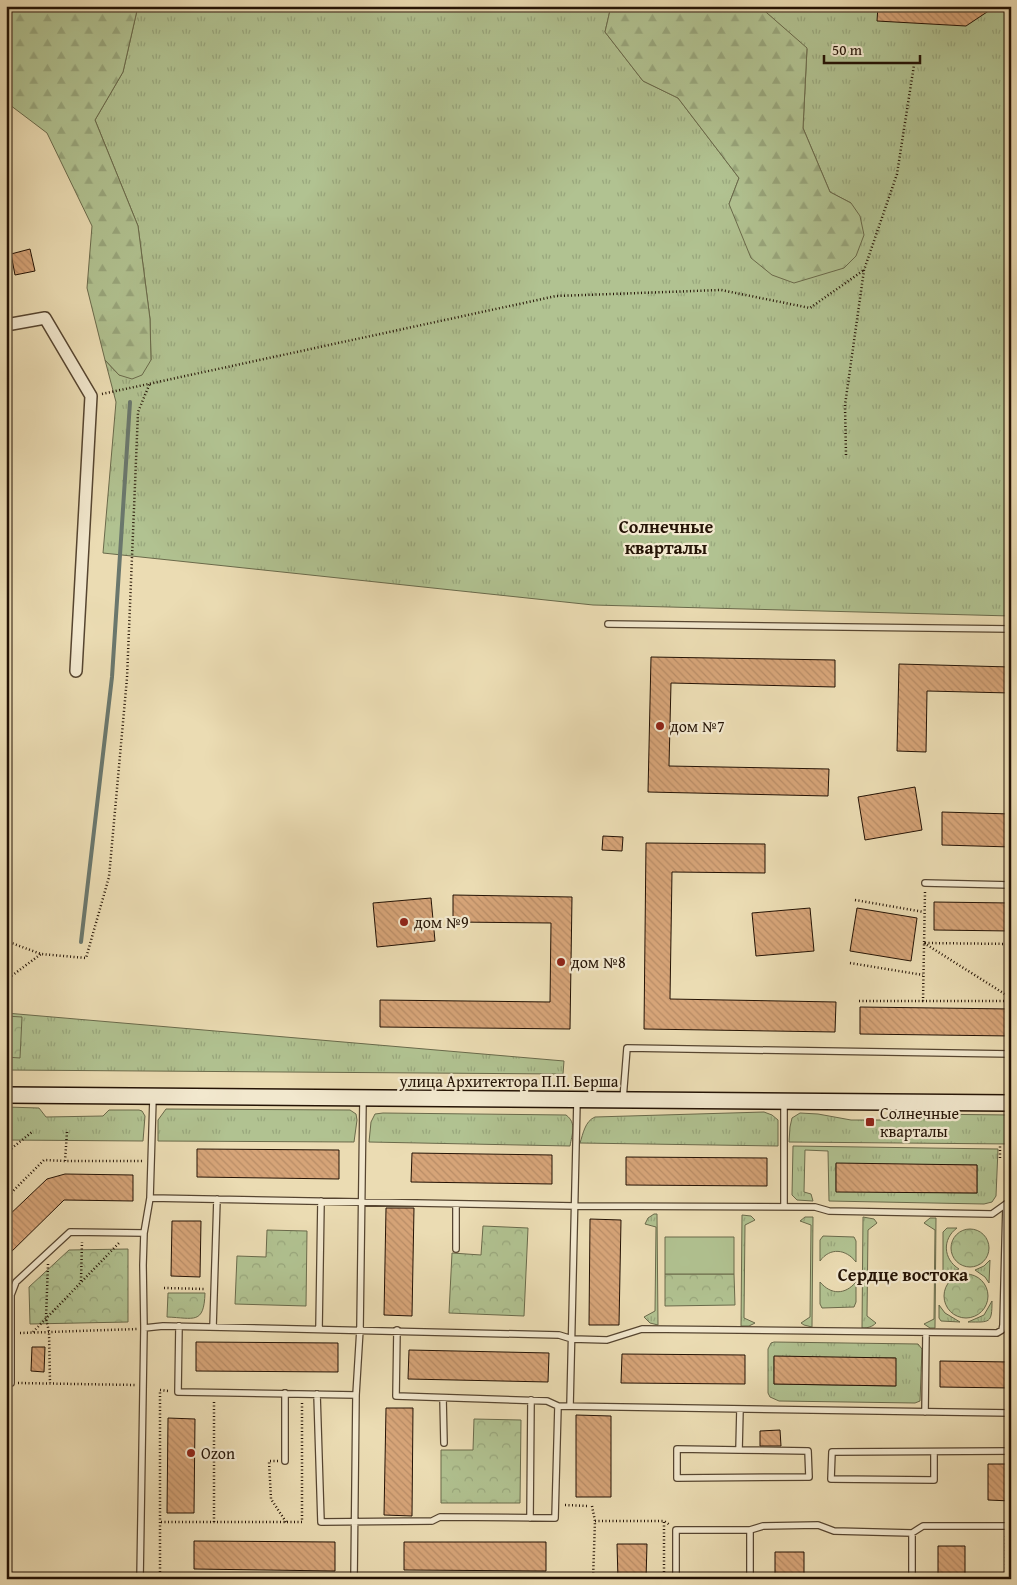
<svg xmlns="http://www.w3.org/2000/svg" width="1017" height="1585" font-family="'Gentium Book Plus',serif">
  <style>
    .grass { fill: url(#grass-tufts); stroke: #6a6a4b; fill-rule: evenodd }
    .forest { fill: url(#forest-firs); stroke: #6a6a4b }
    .park { fill: url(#park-crowns); stroke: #6a6a4b }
    .garden { fill: #b1c291; stroke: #6a6a4b }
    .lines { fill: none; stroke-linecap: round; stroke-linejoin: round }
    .stream { stroke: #6a776d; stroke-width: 4 }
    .building { fill: url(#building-back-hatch); stroke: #241305 }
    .lane-casing { stroke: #564530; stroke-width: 8 }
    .street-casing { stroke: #564530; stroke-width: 14 }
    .secondary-casing { stroke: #241305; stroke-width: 18 }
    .path { stroke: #241305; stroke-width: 2.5; stroke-dasharray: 1 2.5; stroke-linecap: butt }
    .lane { stroke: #f2e8ce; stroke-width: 5.5 }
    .street { stroke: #f2e8ce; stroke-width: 11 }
    .secondary { stroke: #f2e8ce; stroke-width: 15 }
    .poi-dot { fill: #8f2418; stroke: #f2e8ce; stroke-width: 2 }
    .labels { text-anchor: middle; stroke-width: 4.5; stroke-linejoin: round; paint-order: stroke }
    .poi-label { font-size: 16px; fill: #241305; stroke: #f2e8ce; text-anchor: start }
    .street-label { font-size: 16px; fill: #241305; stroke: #f2e8ce }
    .neighbourhood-label { font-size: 18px; font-weight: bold; fill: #241305; stroke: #f2e8ce }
  </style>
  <defs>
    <pattern id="grass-tufts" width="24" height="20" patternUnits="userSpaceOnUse" patternTransform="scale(1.25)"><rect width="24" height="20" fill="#b1c291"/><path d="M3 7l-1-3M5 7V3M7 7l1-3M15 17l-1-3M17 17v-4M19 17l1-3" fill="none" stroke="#98a67c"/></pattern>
    <pattern id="forest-firs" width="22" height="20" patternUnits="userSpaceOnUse" patternTransform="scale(1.25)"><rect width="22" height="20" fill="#b1c291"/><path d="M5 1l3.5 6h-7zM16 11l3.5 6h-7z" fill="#98a67c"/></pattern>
    <pattern id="park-crowns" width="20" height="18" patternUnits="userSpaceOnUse" patternTransform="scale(1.25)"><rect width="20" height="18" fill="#b1c291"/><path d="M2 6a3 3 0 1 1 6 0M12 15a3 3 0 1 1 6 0" fill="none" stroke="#98a67c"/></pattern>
    <pattern id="building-back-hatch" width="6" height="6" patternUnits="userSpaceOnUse" patternTransform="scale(1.25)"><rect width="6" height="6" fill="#d6a478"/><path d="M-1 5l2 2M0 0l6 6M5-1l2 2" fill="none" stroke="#b88c66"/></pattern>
  </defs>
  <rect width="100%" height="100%" fill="#ebdcb3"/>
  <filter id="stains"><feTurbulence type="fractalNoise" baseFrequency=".004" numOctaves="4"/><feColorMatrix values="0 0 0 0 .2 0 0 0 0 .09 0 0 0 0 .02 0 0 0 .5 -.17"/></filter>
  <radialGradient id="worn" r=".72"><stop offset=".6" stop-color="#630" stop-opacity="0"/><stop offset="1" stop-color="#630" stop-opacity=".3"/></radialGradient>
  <!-- grass -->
  <path class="grass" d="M138,6H611L605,32L643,81L678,98L739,178L729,204L851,203L830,192L803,128L807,49L759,6H1011V616L593,605L103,553L116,402L105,360L119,375L151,360L150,319L138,226L95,120L123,72Z
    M6,1013L564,1061L563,1074L6,1070Z
    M6,1107L39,1108L46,1117L103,1116L109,1110H139L142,1111L145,1116L143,1141L6,1140Z
    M166,1109L350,1110L356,1114L357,1120L354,1142L158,1141V1120Z
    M764,1112L772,1115L778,1120V1146L580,1143C583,1134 585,1121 595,1117Z
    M383,1113L566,1115C577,1123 572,1134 570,1146L369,1142L371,1122L375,1114Z
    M800,1113L818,1114L851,1120H890L918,1114L1011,1115V1144L789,1142L790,1127L792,1118Z
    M793,1146L998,1149L996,1196L992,1202L984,1204L829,1201L828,1151L805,1150L804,1192L811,1194L813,1201L797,1200L792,1195ZM836,1164L977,1165V1193L836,1191Z
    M654,1214H657L658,1325L650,1323L644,1317L655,1311L656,1227L645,1224L648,1218Z
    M742,1215L751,1216L755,1220L745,1225L744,1318L755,1323L749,1326H741Z
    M805,1217H813L812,1327L804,1325L801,1323L810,1317L811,1225L800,1221Z
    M863,1217L874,1219L877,1223L868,1230L867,1316L876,1323C872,1327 868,1328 862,1328Z
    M930,1218H936L935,1328H930L924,1324L934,1319L935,1230L924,1223Z
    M947,1228H957C942,1239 943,1259 959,1269L951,1272L943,1281V1232Z
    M823,1236L854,1237L856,1241V1262C846,1249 830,1247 820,1261V1240Z
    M990,1260L989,1283L985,1277L975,1270L984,1266Z
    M820,1282C831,1295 845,1295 856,1282V1302L854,1307L822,1308L820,1304Z
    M992,1301C992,1324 990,1322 968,1322L984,1315Z
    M939,1305L945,1313L960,1322L941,1321L939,1318Z
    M774,1342L918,1344L922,1349L920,1401L915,1403L779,1401L770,1397L768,1393V1349L771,1343ZM774,1357L895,1358V1386L774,1384Z"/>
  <!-- forest -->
  <path class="forest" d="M6,6H138L123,72L95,120L138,226L150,319L151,360L142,375L132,379L119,375L105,360L87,288L92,226L47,133L6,102Z
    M611,6H759L807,48L803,128L830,192L851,203L860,216L864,235L856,256L844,268L794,283L772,275L751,258L729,204L739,178L678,98L643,81L605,32Z"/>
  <!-- park -->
  <path class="park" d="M6,1016L22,1017L20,1058L6,1057Z
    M483,1226L528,1228L524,1316L449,1313L452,1253L481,1255Z
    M951 1248a19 19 0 1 1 38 0a19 19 0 1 1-38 0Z
    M267,1230L307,1231L306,1306L235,1304L237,1256L266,1257Z
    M128,1249V1322L30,1324L29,1287L69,1250Z
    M944 1296a22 22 0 1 1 44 0a22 22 0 1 1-44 0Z
    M665,1274H734L735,1305L665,1306Z
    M168,1293H205C204,1325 194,1318 167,1317Z
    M474,1419L521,1420L520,1503H441V1450H473Z"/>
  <!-- garden -->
  <path class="garden" d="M665,1237H734V1274H665Z"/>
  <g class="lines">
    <!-- stream -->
    <path class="stream" d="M81,942L112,677L130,402"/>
  </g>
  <!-- building -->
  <path class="building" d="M878,6H996L966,26L877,21Z
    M30,249L35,271L15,275L11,254Z
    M651,657L835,660V687L671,683L669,766L829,769L828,796L648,792Z
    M899,664L1011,667V693L927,691L926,752L897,751Z
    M915,787L922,830L865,840L858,797Z
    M942,812L1011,814V847L942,845Z
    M603,836L623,837L622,851L602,850Z
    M646,843L765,844V873L672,872L670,999L836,1002L835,1032L644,1029Z
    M453,895L572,897L570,1029L380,1027V1000L550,1002L551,923L453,922Z
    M431,898L435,941L377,947L373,903Z
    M934,902L1011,903V931L934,930Z
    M810,908L814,951L756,956L752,913Z
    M857,908L917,918L911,961L850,951Z
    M860,1007L1011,1009V1036L860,1034Z
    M197,1149L339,1150V1179L197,1177Z
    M412,1153L552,1155V1184L411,1182Z
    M626,1157L767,1158V1186L626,1185Z
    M836,1163L977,1165V1193L836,1192Z
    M65,1174L133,1175V1201L64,1200L6,1257V1218L47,1179Z
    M386,1208H414L412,1316L384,1315Z
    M590,1219L621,1220L619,1325H589Z
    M172,1221H201L200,1277L171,1276Z
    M196,1342L338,1343V1372L196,1371Z
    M32,1347H45L44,1372L31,1371Z
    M409,1350L549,1353L548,1382L408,1379Z
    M622,1354L745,1355V1384L621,1383Z
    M774,1356L896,1358V1386L774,1384Z
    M940,1361L1011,1362V1388L940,1387Z
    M386,1408H413L412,1516L384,1515Z
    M576,1415L611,1416V1497H576Z
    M168,1418L195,1419L194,1513H167Z
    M780,1430L781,1446H760V1431Z
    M988,1464H1011V1501L988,1500Z
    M194,1541L335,1542V1571L194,1569Z
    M404,1542H546V1571L404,1570Z
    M617,1544H647L646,1579H618Z
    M938,1546H965V1579H938Z
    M775,1552H804V1579H775Z"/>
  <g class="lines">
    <defs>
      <path id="lane" d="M608,624L1011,629
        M925,883L1011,885
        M623,1099L627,1048L1011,1054
        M150,1198L575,1206L815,1207L829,1211L992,1214L1006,1204L1011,1205
        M456,1204V1249
        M784,1207V1102
        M179,1326L178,1392L356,1395L360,1329L363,1100
        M213,1327L217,1199
        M144,1328L163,1326L559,1335L572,1339L607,1340L642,1329L997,1333L1002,1330L1003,1325L1006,1204
        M319,1329L321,1201
        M397,1330L396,1396L547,1401L558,1406L1011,1413
        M6,1383H11V1295L16,1282L70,1232L144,1233
        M317,1394L321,1522L432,1521L440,1517L555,1518L558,1406
        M443,1398L444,1443
        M570,1406L577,1101
        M925,1412L926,1333
        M739,1450L808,1451L809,1477L677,1478V1449L739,1450L740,1409
        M934,1452V1480L831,1479L832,1452L1011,1451
        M285,1461V1393
        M530,1518L531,1400
        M140,1579L144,1328L143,1265L144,1233L150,1198L153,1098
        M354,1579L356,1395
        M676,1579V1530H750L763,1526L818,1525L834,1531L912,1533L923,1526H1011
        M750,1579V1530
        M912,1579V1533"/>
      <path id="street" d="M6,325L45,318L91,396L76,671"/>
      <path id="secondary" d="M6,1095L1011,1103"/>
    </defs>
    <!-- lane casing -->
    <use href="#lane" class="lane-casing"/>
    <!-- street casing -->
    <use href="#street" class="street-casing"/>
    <!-- secondary casing -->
    <use href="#secondary" class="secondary-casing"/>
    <!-- path -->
    <path class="path" d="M102,394L556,296L721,290L810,308L864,270
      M846,455L845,405L864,270L897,174L914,65
      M925,892L923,1001H1011
      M855,900L924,912
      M6,941L41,954L86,958L109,877L127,678L138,412L150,383
      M924,943L1011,998
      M925,943L1011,944
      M850,963L923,975
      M6,980L41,954
      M859,1001H923
      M67,1132L65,1161H143
      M6,1153L32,1132
      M1000,1158V1146
      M6,1198L44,1160L65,1161
      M48,1264L46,1318L49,1332L50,1383
      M81,1281L82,1242
      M164,1288L205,1289
      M33,1332L120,1242
      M20,1333L137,1329
      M18,1383L135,1385
      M278,1461H269L271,1499L286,1522
      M565,1505L588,1506
      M592,1506L595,1521L593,1579
      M595,1521H664L670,1525
      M161,1522H302V1403
      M214,1522V1401
      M160,1579V1390L169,1391
      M664,1579V1521
      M1006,1579V1535"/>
    <!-- lane -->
    <use href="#lane" class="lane"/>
    <!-- street -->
    <use href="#street" class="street"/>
    <!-- secondary -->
    <use href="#secondary" class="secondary"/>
  </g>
  <!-- markers -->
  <g class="poi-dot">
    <circle cx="660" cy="726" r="5"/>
    <circle cx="404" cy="922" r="5"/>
    <circle cx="561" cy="962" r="5"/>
    <rect x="865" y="1117" width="10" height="10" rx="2.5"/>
    <circle cx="191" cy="1453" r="5"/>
  </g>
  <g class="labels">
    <!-- poi labels -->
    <g class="poi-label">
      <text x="670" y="732">дом №7</text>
      <text x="414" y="928">дом №9</text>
      <text x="571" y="968">дом №8</text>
      <text x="880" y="1119">Солнечные<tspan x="880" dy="18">кварталы</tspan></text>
      <text x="201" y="1459">Ozon</text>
    </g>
    <!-- street labels -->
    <g class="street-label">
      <text x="509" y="1087">улица Архитектора П.П. Берша</text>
    </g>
    <!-- neighbourhood labels -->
    <g class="neighbourhood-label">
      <text x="666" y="533">Солнечные<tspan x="666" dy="21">кварталы</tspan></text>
      <text x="903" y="1281">Сердце востока</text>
    </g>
  </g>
  <!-- margin -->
  <rect width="1017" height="1585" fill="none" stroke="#ebdcb3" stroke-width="25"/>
  <rect x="8" y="8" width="1002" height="1570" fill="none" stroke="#241305" stroke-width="2.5"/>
  <rect x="12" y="12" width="992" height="1560" fill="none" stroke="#241305"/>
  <!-- scale -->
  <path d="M824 55v8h96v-8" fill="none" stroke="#241305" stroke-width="2.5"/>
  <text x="832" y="55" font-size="15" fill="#241305" stroke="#f2e8ce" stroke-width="4" paint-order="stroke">50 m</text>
  <rect width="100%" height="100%" filter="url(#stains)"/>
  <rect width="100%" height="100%" fill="url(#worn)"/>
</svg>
